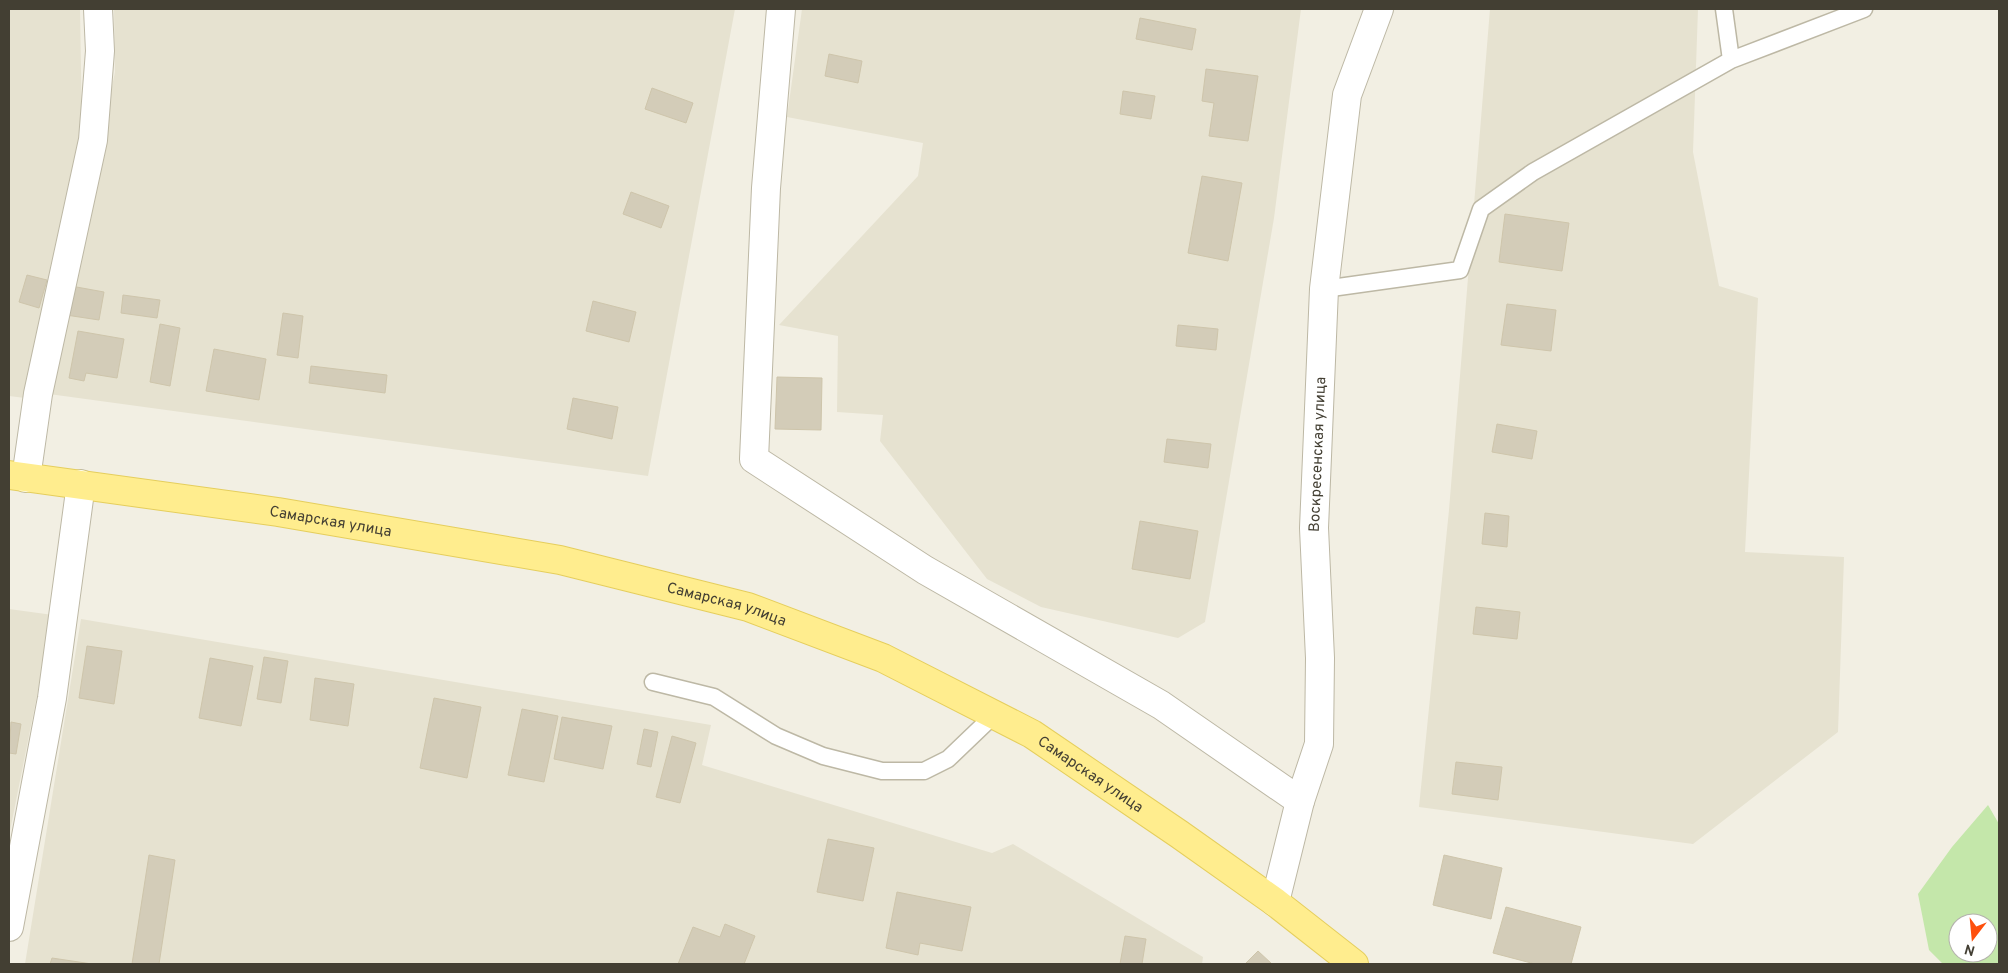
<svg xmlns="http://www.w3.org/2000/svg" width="2008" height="973" font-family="Overpass,sans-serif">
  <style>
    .residential { fill: #e6e2d0 }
    .green { fill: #c4e7aa; fill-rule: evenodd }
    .building { fill: #d3ccb8; stroke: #cec5ab }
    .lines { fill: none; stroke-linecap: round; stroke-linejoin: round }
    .lane-casing { stroke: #bdb8a5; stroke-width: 19 }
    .street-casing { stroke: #bdb8a5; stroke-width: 30 }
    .primary-casing { stroke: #e5ce5d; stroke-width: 30 }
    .lane { stroke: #fff; stroke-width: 16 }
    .street { stroke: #fff; stroke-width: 28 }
    .primary { stroke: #ffed8e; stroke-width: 28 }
    .labels { text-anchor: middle; stroke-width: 4; stroke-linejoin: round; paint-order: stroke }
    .street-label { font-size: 15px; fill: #433f33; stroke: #fff }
  </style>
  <rect width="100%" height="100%" fill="#f2efe3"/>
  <!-- residential -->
  <path class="residential" d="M9,9H80L82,132L25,398L9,396Z
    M114,9H735L648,476L49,394L115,72Z
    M802,9H1301L1274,218L1205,622L1178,638L1041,607L987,579L880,441L883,415L837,412L838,336L779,325L918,176L923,143L787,117Z
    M1490,9H1698L1693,152L1719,286L1758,298L1745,552L1844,557L1838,732L1693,844L1419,807L1449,510Z
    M9,609L53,615L9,836Z
    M81,619L711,725L702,765L992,853L1013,844L1203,957L1202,964H25Z"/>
  <!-- green -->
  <path class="green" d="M1988,805L1999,824V964H1943L1929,950L1918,894L1952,847ZM1958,923H1988V953H1958Z"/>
  <!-- building -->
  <path class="building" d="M1140,18L1196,29L1192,50L1136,39Z
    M829,54L862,61L858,83L825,76Z
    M1206,69L1258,76L1248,141L1209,136L1214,103L1202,101Z
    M652,88L693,103L686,123L645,109Z
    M1123,91L1155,96L1151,119L1120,114Z
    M1202,176L1242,183L1228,261L1188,253Z
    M631,192L669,206L661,228L623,214Z
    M1505,214L1569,223L1562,271L1499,262Z
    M27,275L47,280L39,308L19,302Z
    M71,286L104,292L99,320L66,315Z
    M123,295L160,300L157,318L121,313Z
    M593,301L636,312L629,342L586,331Z
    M1507,304L1556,310L1551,351L1501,345Z
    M283,313L303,316L298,358L277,355Z
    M160,324L180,328L170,386L150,382Z
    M1178,325L1218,329L1216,350L1176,346Z
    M78,331L124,339L117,378L86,373L84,381L69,378Z
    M214,349L266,359L259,400L206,391Z
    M311,366L387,375L385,393L309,383Z
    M777,377L822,378L821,430L775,429Z
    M573,398L618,407L612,439L567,429Z
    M1497,424L1537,431L1532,459L1492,452Z
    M1167,439L1211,444L1208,468L1164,462Z
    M1485,513L1509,516L1507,547L1482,544Z
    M1140,521L1198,531L1190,579L1132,569Z
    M1476,607L1520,612L1517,639L1473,634Z
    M87,646L122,651L114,704L79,698Z
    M264,657L288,661L281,703L257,699Z
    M210,658L253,666L241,726L199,718Z
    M315,678L354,684L348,726L310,720Z
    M434,698L481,707L467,778L420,768Z
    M522,709L558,716L544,782L508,775Z
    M562,717L612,726L603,769L554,759Z
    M11,722L21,724L16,754L9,753Z
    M644,729L658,732L651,767L637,764Z
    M672,736L696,743L680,803L656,797Z
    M1456,762L1502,767L1498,800L1452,794Z
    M828,839L874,848L863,901L817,892Z
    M149,855L175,860L159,964H132Z
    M1444,855L1502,868L1491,919L1433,905Z
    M897,892L971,907L962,951L920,943L918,955L886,948Z
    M1506,907L1581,927L1571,964H1535L1493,953Z
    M725,924L755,936L744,964H678L693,927L720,937Z
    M1125,936L1146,939L1142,964H1120Z
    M1258,951L1272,964H1245Z
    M52,958L92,964H50Z"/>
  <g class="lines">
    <defs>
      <path id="lane" d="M1724,9L1731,60
        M1324,289L1460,270L1481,209L1533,172L1731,60L1864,9
        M653,682L714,697L776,736L823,756L882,771H924L948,759L994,715"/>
      <g id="street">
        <path d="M781,9L766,188L754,459L925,570L1161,705L1300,801"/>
        <path d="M26,478L38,394L93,140L100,51L98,9"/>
        <path id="s1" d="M1275,902L1300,801L1319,744L1320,658L1314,528L1324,289L1347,95L1379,9"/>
        <path d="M9,927L52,698L81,484"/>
      </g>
      <g id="primary">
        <path id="s2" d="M9,475L278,512L560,560L748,607L883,658L1032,734L1179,834L1275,902L1354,964"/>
      </g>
    </defs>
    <!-- lane casing -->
    <use href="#lane" class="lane-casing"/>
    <!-- street casing -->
    <use href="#street" class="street-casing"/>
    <!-- primary casing -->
    <use href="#primary" class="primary-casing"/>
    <!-- lane -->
    <use href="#lane" class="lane"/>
    <!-- street -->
    <use href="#street" class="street"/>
    <!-- primary -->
    <use href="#primary" class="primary"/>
  </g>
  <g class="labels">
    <!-- street labels -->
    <g class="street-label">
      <text dy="5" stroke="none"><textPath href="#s1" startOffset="454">Воскресенская улица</textPath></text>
      <text dy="5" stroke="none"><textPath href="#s2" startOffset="325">Самарская улица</textPath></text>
      <text dy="5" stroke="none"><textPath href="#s2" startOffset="730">Самарская улица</textPath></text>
      <text dy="5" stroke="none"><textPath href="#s2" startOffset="1134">Самарская улица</textPath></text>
    </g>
  </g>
  <!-- border -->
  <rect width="2008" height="973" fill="none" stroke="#433f33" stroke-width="20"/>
  <!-- north arrow -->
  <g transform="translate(1973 938) rotate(196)"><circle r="24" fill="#ffffff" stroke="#b4b2ad"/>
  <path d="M0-4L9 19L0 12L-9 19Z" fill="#fe500d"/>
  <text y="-8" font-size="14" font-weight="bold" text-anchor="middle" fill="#433f33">N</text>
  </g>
</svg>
